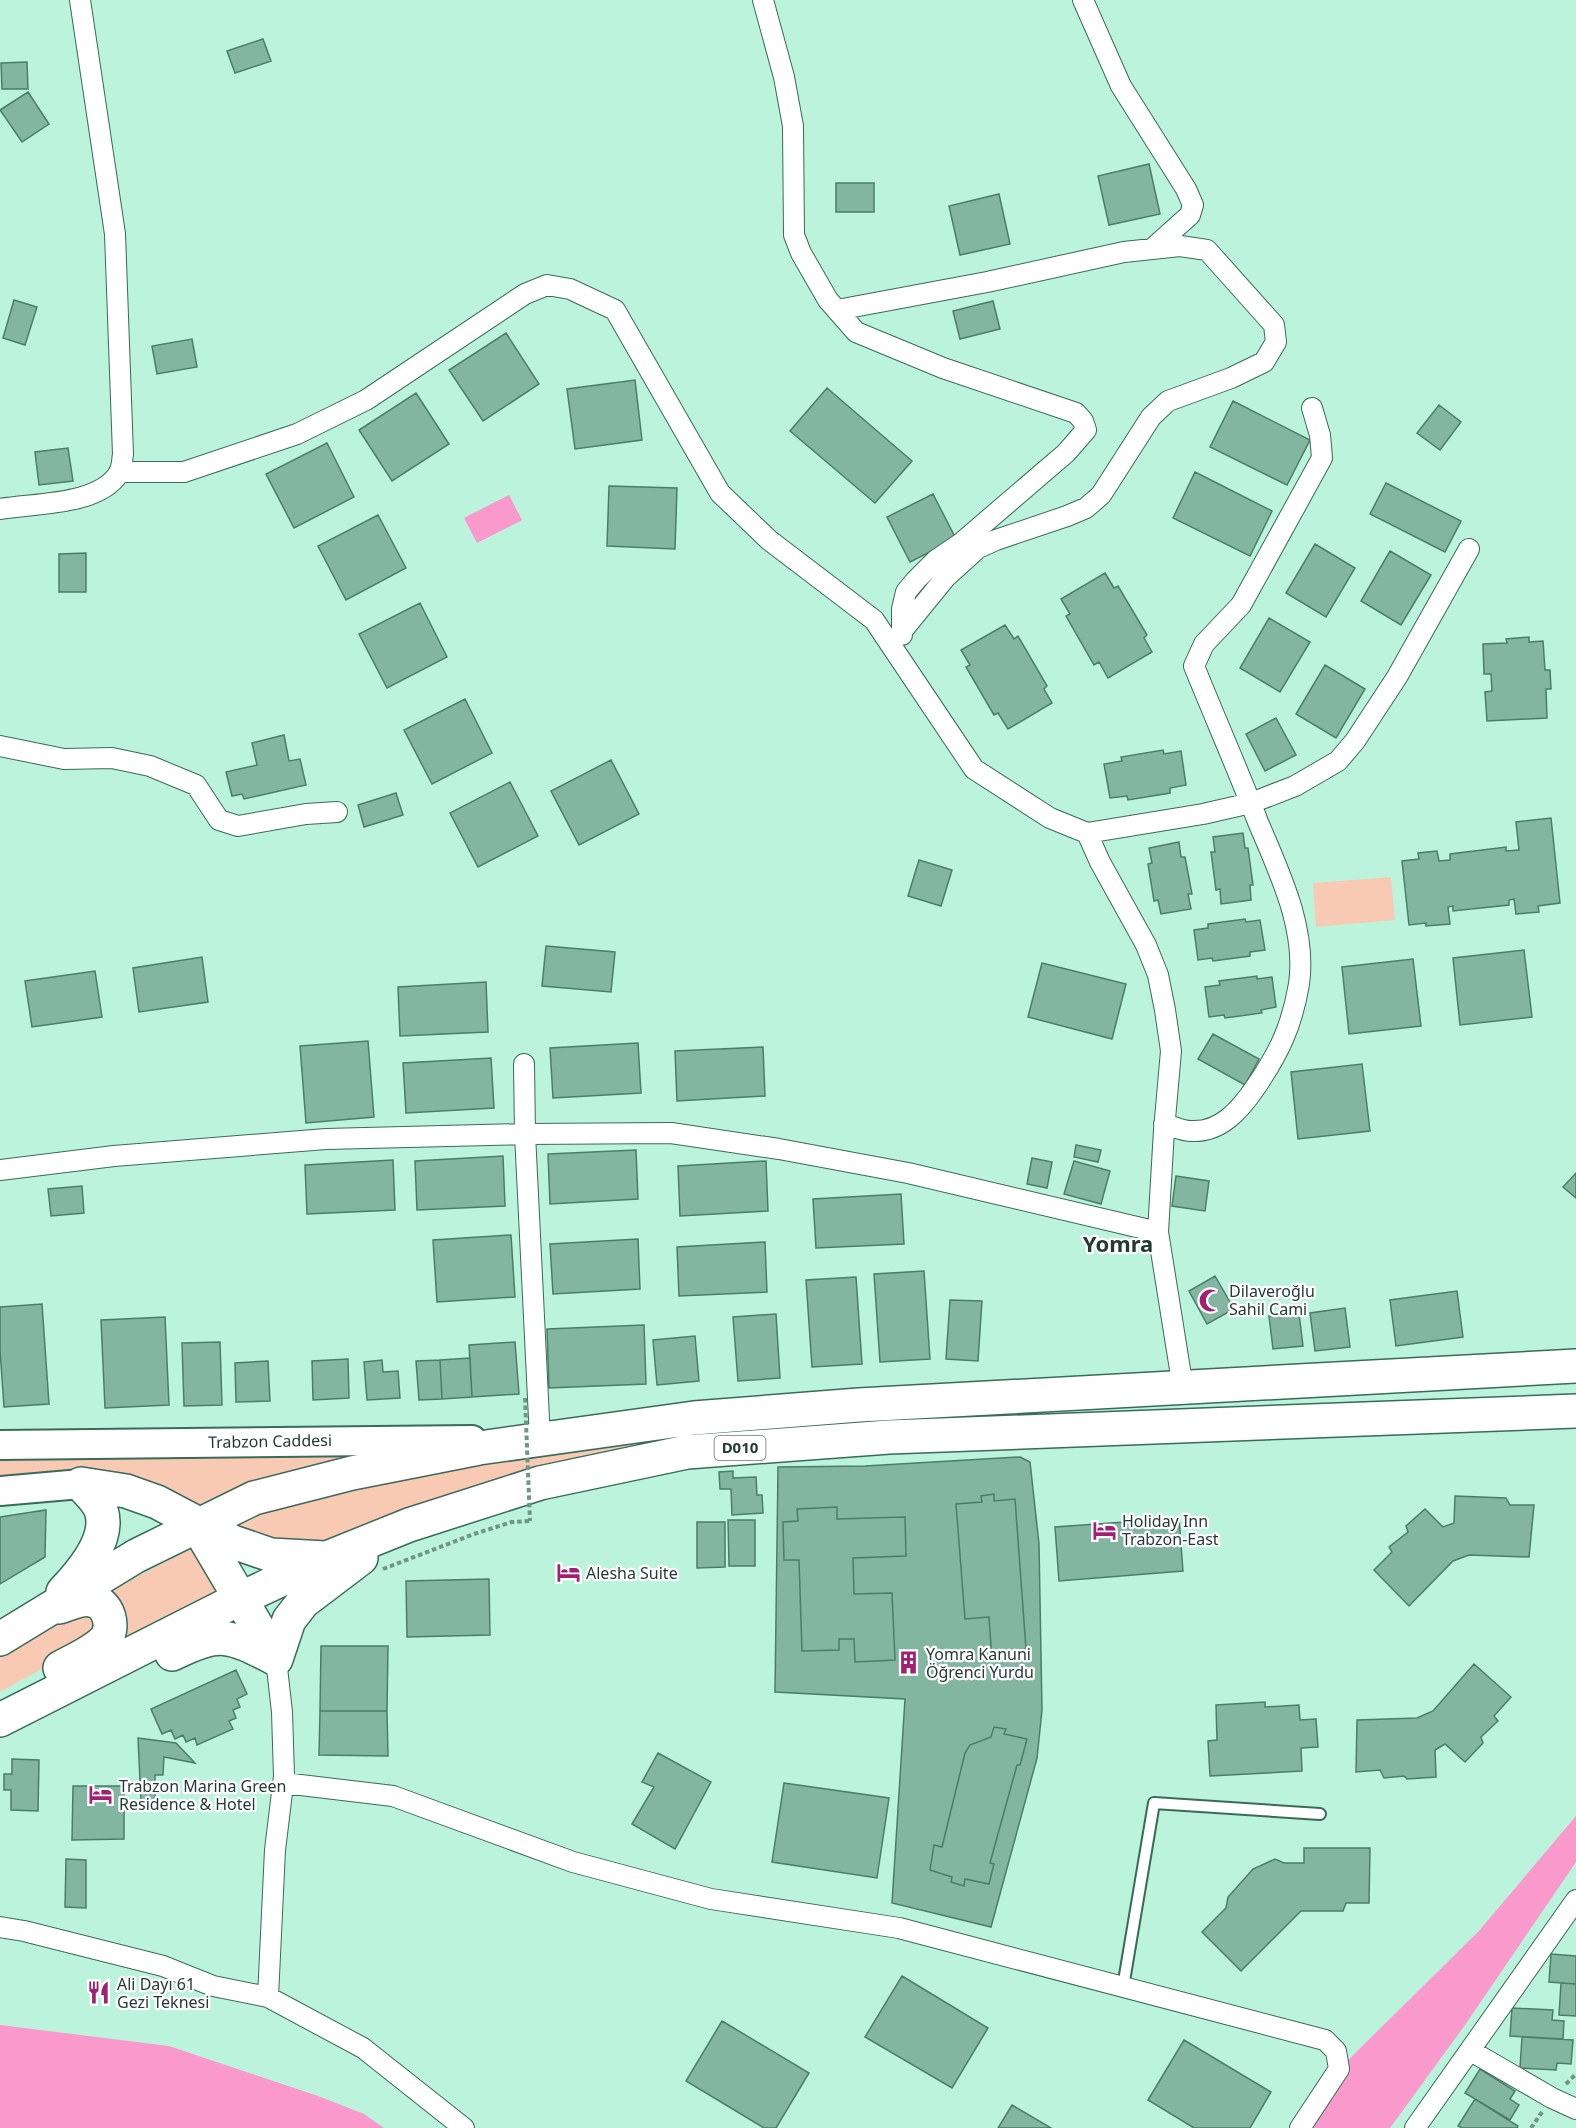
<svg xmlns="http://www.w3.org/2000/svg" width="1576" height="2128" font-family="'Noto Sans',sans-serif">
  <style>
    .green { fill: #f8cab4 }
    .water { fill: #fa99cc }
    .building { fill: #82b6a1; stroke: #4b7e6a; stroke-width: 1.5 }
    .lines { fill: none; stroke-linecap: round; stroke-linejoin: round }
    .lane-casing { stroke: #386b58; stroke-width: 14 }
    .street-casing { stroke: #386b58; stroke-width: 22 }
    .secondary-casing { stroke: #386b58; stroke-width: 32 }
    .highway-casing { stroke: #386b58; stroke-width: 36 }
    .path { stroke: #6f9586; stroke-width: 4; stroke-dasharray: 4.5 3; stroke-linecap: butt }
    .lane { stroke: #fff; stroke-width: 10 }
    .street { stroke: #fff; stroke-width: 20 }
    .secondary { stroke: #fff; stroke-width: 28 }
    .highway { stroke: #fff; stroke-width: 33 }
    .path-bridge { stroke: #6f9586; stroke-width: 4; stroke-dasharray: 4.5 3; stroke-linecap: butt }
    .labels { text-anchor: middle; stroke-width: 4.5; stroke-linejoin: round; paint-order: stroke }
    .shield { fill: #fff; stroke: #667570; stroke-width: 1.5 }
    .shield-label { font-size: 15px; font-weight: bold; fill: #253a32 }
    .poi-label { font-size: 16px; fill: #253a32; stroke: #fff; text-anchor: start }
    .street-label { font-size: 16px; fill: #253a32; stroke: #fff }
    .district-label { font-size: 22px; font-weight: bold; fill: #253a32; stroke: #fff }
  </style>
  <rect width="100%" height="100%" fill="#bcf3dc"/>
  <!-- green -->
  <path class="green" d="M1391,877L1395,920L1316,927L1313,883Z
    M684,1433V1444L329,1549L288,1545L215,1522L273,1505L556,1448Z
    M422,1449L200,1513L0,1483V1461Z
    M194,1547L222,1595L95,1656L98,1597Z
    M73,1611L96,1612L92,1641L0,1692V1652Z"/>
  <!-- water -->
  <path class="water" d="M509,495L522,520L477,543L464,518Z
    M1576,1816V1862L1465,2025L1390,2128H1299L1339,2069L1478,1932Z
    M0,2025L169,2046L318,2096L364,2114L384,2128H0Z"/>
  <!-- building -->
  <path class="building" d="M263,39L271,61L235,73L227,51Z
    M27,62L28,89H2L1,63Z
    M28,92L49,124L22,142L0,110Z
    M1149,164L1160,214L1109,225L1098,176Z
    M836,183H874V212H836Z
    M999,194L1010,244L960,255L949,206Z
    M14,300L37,307L25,345L3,338Z
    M993,301L1000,329L960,339L953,311Z
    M506,333L539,384L483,421L449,370Z
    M192,339L197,367L157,374L152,346Z
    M635,380L642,440L575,449L567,389Z
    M827,388L912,461L875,503L790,431Z
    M416,393L449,444L392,481L359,430Z
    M1233,401L1310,440L1287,485L1210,447Z
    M1439,405L1461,422L1440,450L1417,433Z
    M327,443L354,497L294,528L266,474Z
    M68,448L73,481L39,485L35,452Z
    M1195,472L1272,511L1250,556L1173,518Z
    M1386,483L1461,521L1445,552L1370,514Z
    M609,486L677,488L675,549L607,546Z
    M933,494L956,539L910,562L887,517Z
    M378,515L406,568L346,600L318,546Z
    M1315,544L1355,568L1326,617L1286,593Z
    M1390,551L1431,575L1401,625L1361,601Z
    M86,553V592H59V554Z
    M1105,573L1114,588L1118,586L1147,635L1144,638L1152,652L1108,678L1099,662L1094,665L1066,616L1070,614L1061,599Z
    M420,603L447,657L387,688L359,634Z
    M1269,618L1310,642L1280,692L1240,668Z
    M1005,625L1014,639L1018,636L1047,686L1044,689L1052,703L1008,729L998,713L994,715L966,667L970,665L961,650Z
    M1529,637V642L1543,641L1545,670H1550L1551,689H1546L1547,718L1487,721L1485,692L1492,691L1491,674H1484L1483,644L1507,643L1506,639Z
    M1325,665L1365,689L1336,738L1296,714Z
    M465,699L492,753L432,784L404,730Z
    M1276,718L1296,755L1265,771L1246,734Z
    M284,735L289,761L300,759L306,785L244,799L242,794L232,796L226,772L257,765L252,743Z
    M1163,750L1164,754L1181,751L1186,785L1170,788V793L1128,800L1127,796L1110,798L1104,764L1122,761L1121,757Z
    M611,760L639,814L579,845L551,791Z
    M510,782L538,836L478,867L450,813Z
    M396,793L403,815L364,827L358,805Z
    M1551,818L1560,903L1538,906L1539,912L1516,914L1514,899L1509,900V905L1453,911V906L1448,907L1450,924L1426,926V923L1409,925L1402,861L1419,859L1418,853L1437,851L1439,861L1450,860V854L1506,847V851L1519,850L1516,822Z
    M1243,833L1245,848H1248L1253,885H1250L1251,900L1221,904L1220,889L1216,890L1211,852H1215L1213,837Z
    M1179,842L1181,857H1185L1192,894H1188L1191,909L1161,914L1158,900L1154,901L1148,864L1152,863L1149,848Z
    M919,860L952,870L941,906L908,896Z
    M1245,919L1246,922L1260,920L1265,950L1250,952V956L1213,961L1212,958L1198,960L1194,930L1208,928V924Z
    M546,946L615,952L611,992L542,986Z
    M1524,950L1532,1017L1460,1025L1453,958Z
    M202,957L208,1002L139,1012L133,968Z
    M1413,959L1421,1026L1349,1034L1342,967Z
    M1042,963L1126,984L1112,1039L1028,1017Z
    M95,971L102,1017L32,1027L25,981Z
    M1257,976V979L1272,977L1276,1007L1261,1010L1262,1013L1225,1018L1224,1015L1209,1017L1205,987L1220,985L1219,981Z
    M486,982L488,1032L400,1036L398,987Z
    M1213,1034L1259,1059L1245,1085L1198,1059Z
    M368,1041L374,1117L306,1123L300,1046Z
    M638,1043L641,1093L553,1098L550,1048Z
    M763,1047L765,1096L677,1101L675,1051Z
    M491,1058L494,1108L406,1113L403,1063Z
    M1362,1064L1370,1131L1298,1139L1291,1072Z
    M1076,1145L1101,1150L1098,1162L1074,1157Z
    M636,1150L638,1199L550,1204L548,1154Z
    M503,1156L505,1206L417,1210L415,1161Z
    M1032,1158L1052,1162L1047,1188L1027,1184Z
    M393,1160L395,1210L307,1214L305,1165Z
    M766,1161L768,1211L680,1216L678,1166Z
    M1074,1161L1110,1171L1101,1204L1064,1194Z
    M1576,1173V1198L1563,1187Z
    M1176,1176L1209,1181L1205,1211L1172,1206Z
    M82,1186L84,1213L51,1216L48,1189Z
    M901,1194L904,1244L816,1248L813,1199Z
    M511,1235L515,1297L437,1302L433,1240Z
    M638,1239L640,1289L553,1294L550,1244Z
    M765,1242L767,1292L679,1296L677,1247Z
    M924,1271L930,1359L880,1362L874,1274Z
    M1215,1276L1234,1309L1207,1324L1189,1291Z
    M856,1277L862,1364L812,1367L806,1280Z
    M1457,1291L1463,1337L1396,1346L1390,1300Z
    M950,1300L982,1301L978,1361L946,1359Z
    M42,1304L49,1404L4,1407L0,1350V1307Z
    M1345,1308L1350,1347L1315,1351L1310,1313Z
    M1299,1313L1303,1346L1273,1349L1269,1316Z
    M776,1314L780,1378L738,1381L733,1317Z
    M165,1317L169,1405L105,1408L101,1320Z
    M644,1325L646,1384L549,1388L547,1329Z
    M695,1336L699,1381L657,1385L653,1340Z
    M220,1342L222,1405L184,1406L182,1343Z
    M515,1342L519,1394L472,1397L469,1345Z
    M470,1358L472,1397L442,1399L440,1360Z
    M348,1359L349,1398L313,1400L312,1361Z
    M382,1360L383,1372L398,1371L400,1398L367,1400L364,1362Z
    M440,1360L442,1399L419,1400L416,1361Z
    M268,1361L270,1401L236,1402L235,1363Z
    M1020,1457L1030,1462L1039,1544L1042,1710L1037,1758L991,1927L892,1903L905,1699L775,1692L778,1467L865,1466Z
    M733,1471V1478L756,1477L757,1495H762L763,1513L732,1515L731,1489H720L719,1472Z
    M994,1494V1501L1015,1499L1026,1649L1001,1651L1002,1660L992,1661L989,1617L965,1619L956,1504L982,1502L981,1496Z
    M1455,1496L1506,1498L1510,1505H1534L1529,1557L1469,1555L1453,1561L1409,1606L1374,1570L1392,1552L1389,1547L1408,1532L1406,1526L1425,1509L1443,1527L1454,1523Z
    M837,1507V1519L905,1517L906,1556L853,1558L854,1594L892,1593L895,1660L855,1662L854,1639H839V1650L802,1651L799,1560H784L783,1522L798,1521L797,1509Z
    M46,1510L45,1557L0,1584V1517Z
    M1179,1518L1183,1571L1059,1581L1055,1527Z
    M728,1520H755V1566H729Z
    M697,1522H725V1567L697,1568Z
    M489,1579L490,1635L407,1637L406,1581Z
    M321,1646H388L387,1711H320Z
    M1474,1664L1511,1697L1494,1716L1498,1721L1481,1737L1483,1743L1465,1762L1445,1744L1435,1750L1436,1777L1407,1779L1404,1776L1384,1778L1380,1770L1356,1772L1357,1720L1417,1718L1433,1711Z
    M236,1670L247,1694L237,1699L240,1707L233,1710L236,1718L229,1721L233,1729L197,1745L195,1738L186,1742L183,1735L175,1739L171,1730L162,1734L151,1709Z
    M1265,1702V1707L1299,1705L1300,1720L1316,1719L1318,1747L1301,1748L1302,1771L1210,1776L1208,1741L1217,1740L1216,1705Z
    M320,1711H387L388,1756L319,1755Z
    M994,1727L1006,1729L1004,1734L1027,1739L1020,1765H1017L990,1863L994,1864L989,1884L965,1879L964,1886L951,1882L952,1877L930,1870L934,1845L942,1847L965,1753L970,1745L991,1737Z
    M138,1738L176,1743L195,1763L164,1757L163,1775H155V1809L141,1801Z
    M658,1753L711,1782L675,1849L632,1824L654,1787L642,1782Z
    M12,1759L39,1760L38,1811L11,1810V1790H4V1774H12Z
    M784,1783L889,1798L877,1878L772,1862Z
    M73,1786H124V1839L72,1840Z
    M1304,1848H1370L1369,1903H1346L1343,1911H1301L1241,1971L1202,1932L1226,1908L1228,1897L1253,1869L1275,1859L1284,1863H1304Z
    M66,1859L86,1860V1908L65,1907Z
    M1551,1954L1576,1956V1984L1549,1982Z
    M902,1976L988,2028L952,2088L865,2037Z
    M1561,1983L1576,1984V2016L1559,2015Z
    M1512,2008L1553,2010L1552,2020L1564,2021L1563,2039L1510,2036Z
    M722,2021L809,2073L776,2128H764L686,2081Z
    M1522,2037L1573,2040L1571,2064L1557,2063L1556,2070L1520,2068Z
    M1184,2040L1271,2092L1250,2128H1194L1148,2100Z
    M1480,2069L1515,2091L1510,2099L1519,2105L1510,2120L1465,2093Z
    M1475,2099L1518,2126L1517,2128H1462L1458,2126Z
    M1012,2105L1051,2128H998Z"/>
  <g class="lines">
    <defs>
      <path id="lane" d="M1123,1987L1154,1803L1320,1814"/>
      <path id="street" d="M763,0L784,77L793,126L794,235L801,253L828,300L856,332L943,368L1076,413L1083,421L1086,430L1066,453L961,543L936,560L916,580L906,592L902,609V635
        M1083,0L1121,86L1186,189L1193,205L1190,215L1152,249
        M837,310L987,282L1124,252L1180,246L1207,250L1274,325L1276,342L1264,362L1231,378L1168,401L1151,417L1101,495L1086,508L1067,516L996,540L978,548L946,577L902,631
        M119,472H184L297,434L366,400L525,294L547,285L570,289L615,310L720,493L769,540L874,620L974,769L1050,818L1087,833
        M0,509C33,503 99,506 119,473C122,468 122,460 123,454L115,234L80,0
        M0,746L64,759L112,758L150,766L196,785L219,820L238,826L306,814L337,812
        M524,1064L525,1134L540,1439
        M1164,1124C1173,1126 1182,1131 1191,1131C1220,1133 1240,1110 1255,1088C1279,1053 1292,1026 1299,984C1307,928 1279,872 1258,822C1238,770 1215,718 1194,666L1204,644L1241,605L1322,458L1320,435L1312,408
        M0,1170L114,1156L326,1139L525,1134L671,1133L779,1149L908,1173L1158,1232
        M1183,1388L1158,1232L1164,1130L1171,1051L1165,1010L1158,975L1146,945L1100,862L1087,833L1203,814L1251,803L1295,786L1338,761L1355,741L1397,677L1469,549
        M284,1783L393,1796L573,1862L711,1899L899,1928L1325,2040L1336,2051L1339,2069L1300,2128
        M0,1927L24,1931L163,1966L213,1986L268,1997L363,2048L464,2128
        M268,1997L275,1850L284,1776L282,1712L276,1659
        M1471,2051L1552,2098L1576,2109
        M1415,2128L1576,1900"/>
      <path id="secondary" d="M0,1445L472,1440
        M0,1491L81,1484"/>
      <path id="highway" d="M81,1484L126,1491L157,1502L233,1542L271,1555L325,1558
        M197,1525L276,1659
        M63,1592C82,1572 111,1539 101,1510C98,1501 87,1491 81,1484
        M59,1607C69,1604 81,1598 91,1600C109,1602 116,1629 104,1641C92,1653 74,1660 60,1668
        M0,1639L136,1556L254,1498L352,1473L479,1448L694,1418L859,1405L1576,1366
        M172,1654C221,1630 229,1635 276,1659
        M276,1659L289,1620L303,1602L361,1558
        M0,1720L227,1605L327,1558L409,1525L540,1483L687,1452L889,1437L1576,1411"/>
    </defs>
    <!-- lane casing -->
    <use href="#lane" class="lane-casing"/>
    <!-- street casing -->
    <use href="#street" class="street-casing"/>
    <!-- secondary casing -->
    <use href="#secondary" class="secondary-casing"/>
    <!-- highway casing -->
    <use href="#highway" class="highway-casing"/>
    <!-- path -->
    <path class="path" d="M383,1569L474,1534L512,1522L530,1521
      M1566,2084L1576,2074
      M1531,2128L1542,2112"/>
    <!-- lane -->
    <use href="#lane" class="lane"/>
    <!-- street -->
    <use href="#street" class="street"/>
    <!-- secondary -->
    <use href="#secondary" class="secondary"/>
    <!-- highway -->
    <use href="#highway" class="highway"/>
    <!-- path-bridge -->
    <path class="path-bridge" d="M525,1398L530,1521"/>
  </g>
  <!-- icons -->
  <defs>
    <symbol id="mosque-bare" viewBox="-9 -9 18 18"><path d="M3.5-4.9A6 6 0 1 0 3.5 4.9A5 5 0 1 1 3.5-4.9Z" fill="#a12071" stroke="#fff" stroke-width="2.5" paint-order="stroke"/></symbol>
    <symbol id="hotel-bare" viewBox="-9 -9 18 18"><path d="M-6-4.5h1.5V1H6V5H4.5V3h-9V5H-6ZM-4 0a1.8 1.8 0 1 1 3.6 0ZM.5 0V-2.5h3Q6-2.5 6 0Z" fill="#a12071" stroke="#fff" stroke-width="2.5" paint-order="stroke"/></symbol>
    <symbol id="building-bare" viewBox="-9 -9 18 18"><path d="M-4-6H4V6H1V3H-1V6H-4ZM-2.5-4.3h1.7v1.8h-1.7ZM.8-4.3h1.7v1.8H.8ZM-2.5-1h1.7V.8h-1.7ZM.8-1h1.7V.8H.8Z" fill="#a12071" stroke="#fff" stroke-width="2.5" paint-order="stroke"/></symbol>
    <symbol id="restaurant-bare" viewBox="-9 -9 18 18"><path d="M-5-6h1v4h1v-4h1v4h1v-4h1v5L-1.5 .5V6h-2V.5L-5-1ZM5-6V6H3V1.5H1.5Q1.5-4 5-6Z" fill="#a12071" stroke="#fff" stroke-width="2.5" paint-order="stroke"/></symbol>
  </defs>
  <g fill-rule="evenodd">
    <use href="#mosque-bare" x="1194" y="1284" width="33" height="33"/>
    <use href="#hotel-bare" x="1088" y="1514" width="33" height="33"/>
    <use href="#hotel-bare" x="552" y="1556" width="33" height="33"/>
    <use href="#building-bare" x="892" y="1646" width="33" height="33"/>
    <use href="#hotel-bare" x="84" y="1778" width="33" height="33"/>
    <use href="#restaurant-bare" x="82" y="1976" width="33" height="33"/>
  </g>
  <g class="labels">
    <!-- shield labels -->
    <rect class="shield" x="714.5" y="1436" width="51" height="24" rx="4.5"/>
    <g class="shield-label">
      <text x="740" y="1453">D010</text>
    </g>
    <!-- poi labels -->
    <g class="poi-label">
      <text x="1229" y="1297">Dilaveroğlu<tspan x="1229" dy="18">Sahil Cami</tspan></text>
      <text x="1122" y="1527">Holiday Inn<tspan x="1122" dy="18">Trabzon-East</tspan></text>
      <text x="586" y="1579">Alesha Suite</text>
      <text x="926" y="1660">Yomra Kanuni<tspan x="926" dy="18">Öğrenci Yurdu</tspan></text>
      <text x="119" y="1792">Trabzon Marina Green<tspan x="119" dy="18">Residence &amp; Hotel</tspan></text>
      <text x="117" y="1990">Ali Dayı 61<tspan x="117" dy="18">Gezi Teknesi</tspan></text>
    </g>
    <!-- street labels -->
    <g class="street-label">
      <text transform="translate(270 1441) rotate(-1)" y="6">Trabzon Caddesi</text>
    </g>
    <!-- district labels -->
    <g class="district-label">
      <text x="1118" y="1252">Yomra</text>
    </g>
  </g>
</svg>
